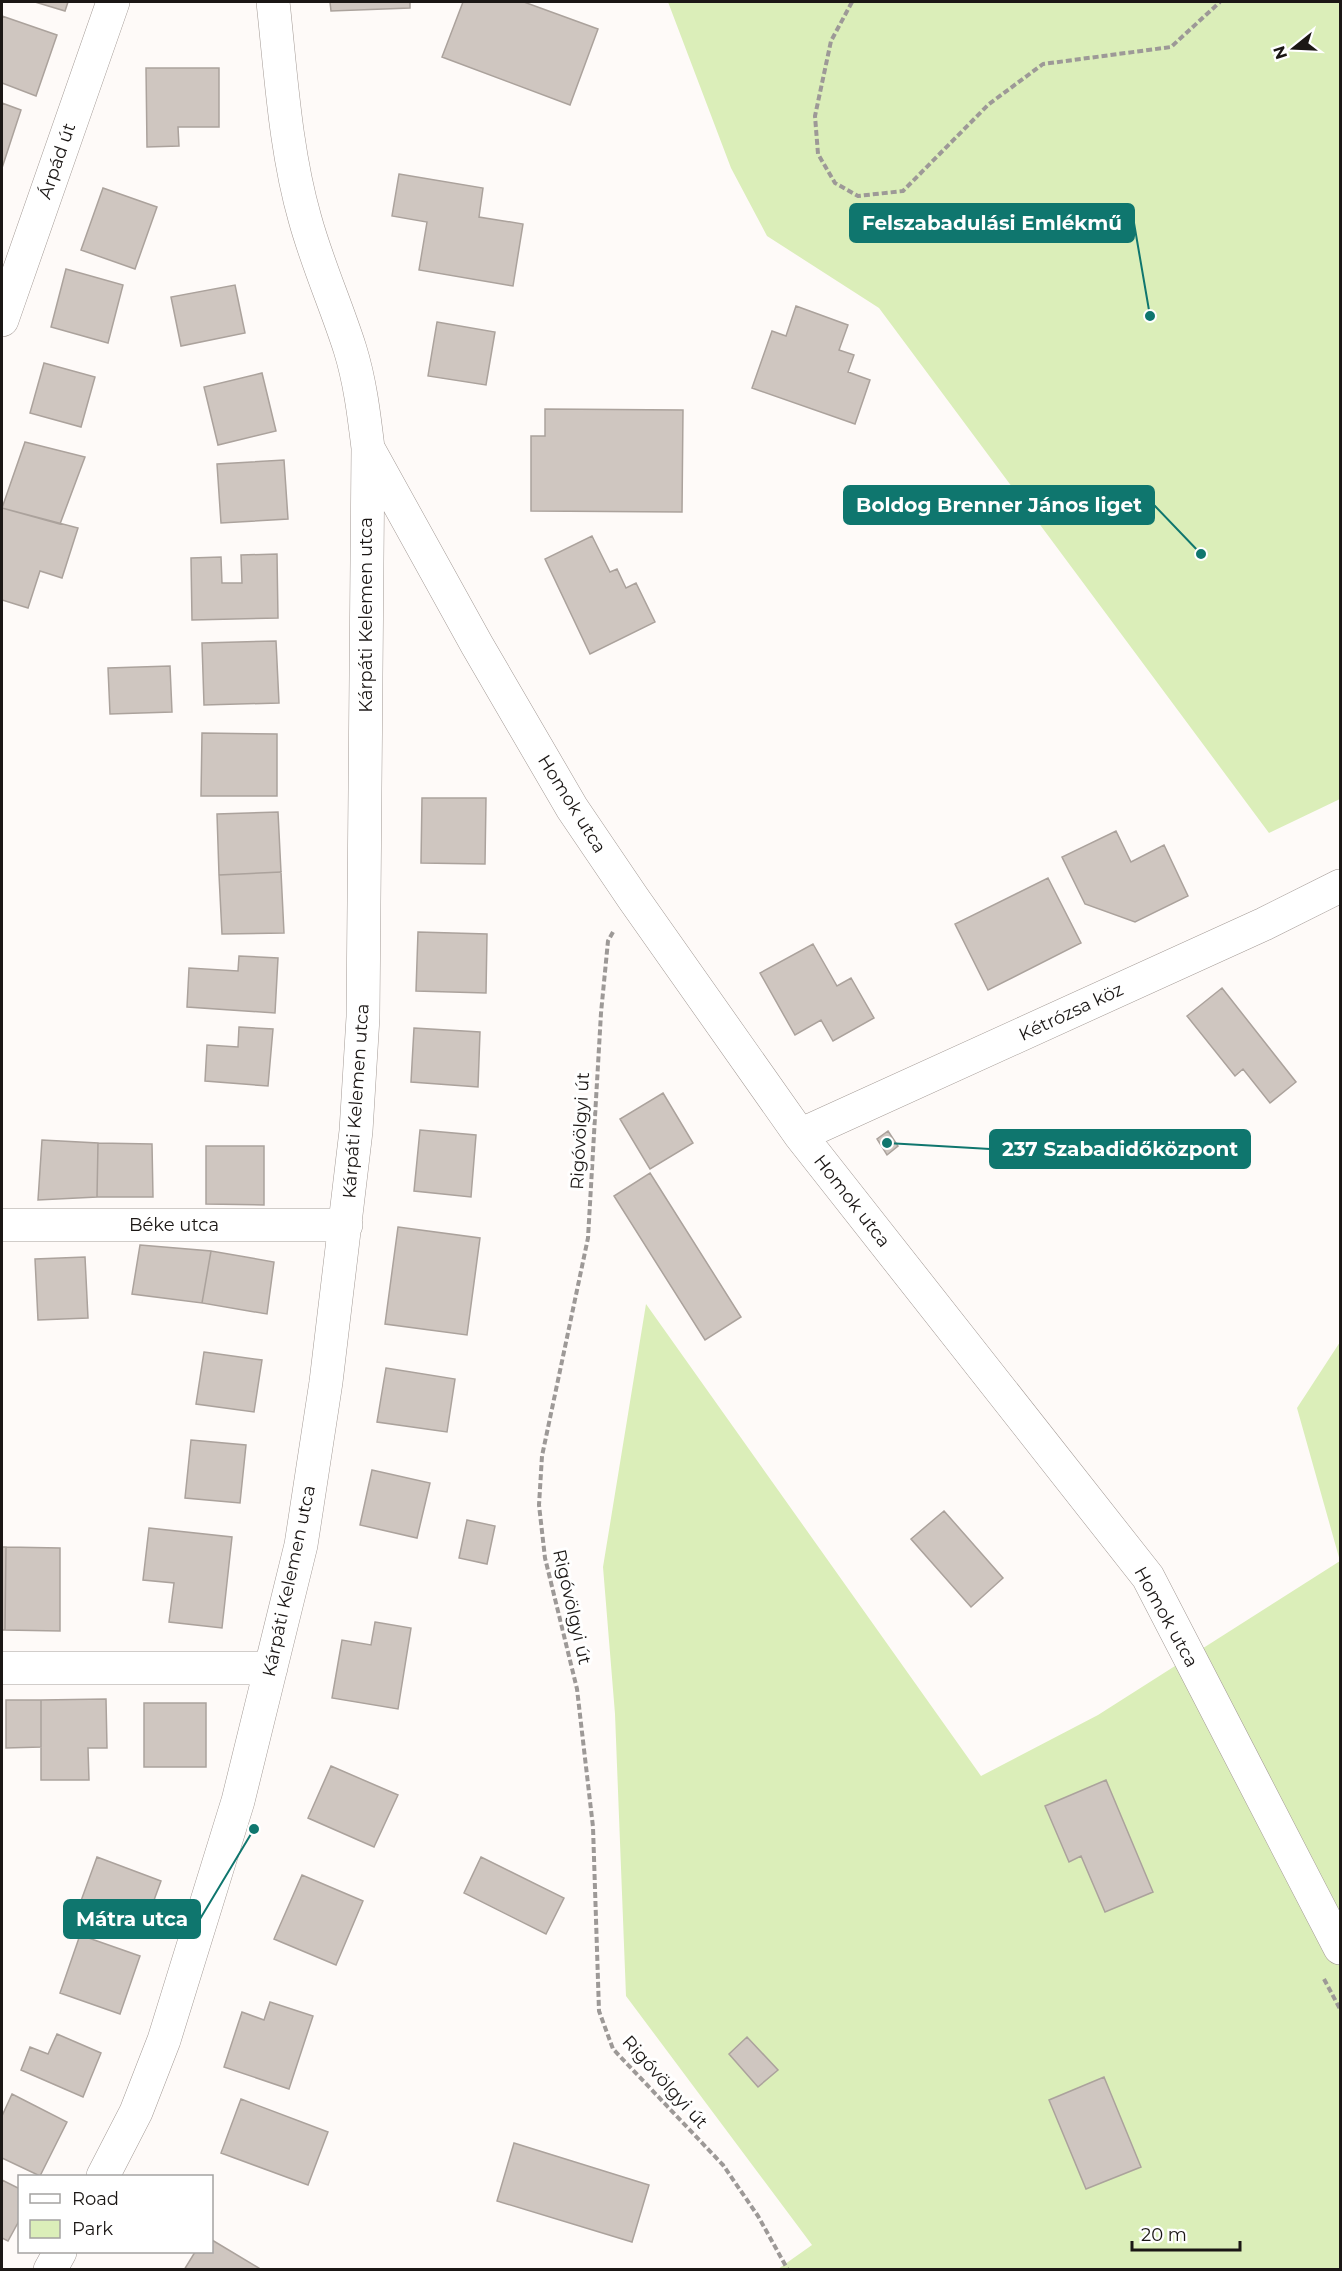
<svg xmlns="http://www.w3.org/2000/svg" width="1342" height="2271" font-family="Montserrat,sans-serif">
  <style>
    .green { fill: #dbeeb9 }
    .building { fill: #cfc6c0; stroke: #aba29c; stroke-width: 1.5 }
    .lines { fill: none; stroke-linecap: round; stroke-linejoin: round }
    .minor-casing { stroke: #a39a95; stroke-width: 34 }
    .path { stroke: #9d9997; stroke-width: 4; stroke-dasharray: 6 3; stroke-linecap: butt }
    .minor { stroke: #fff; stroke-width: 33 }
    .labels { text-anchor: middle; stroke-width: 6; stroke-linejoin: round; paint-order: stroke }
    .street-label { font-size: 18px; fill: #1b1715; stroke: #fff }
    .leader { fill: none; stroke: #0f766e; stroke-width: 2 }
    .callout-dot { fill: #0f766e; stroke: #fff; stroke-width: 2 }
    .callout { fill: #0f766e; stroke: #0f766e; stroke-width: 2 }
    .callout-label { font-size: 20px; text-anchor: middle; font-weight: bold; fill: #fff }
  </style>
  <rect width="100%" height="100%" fill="#fefaf8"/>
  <!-- green -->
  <path class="green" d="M668,2H1340V799L1269,833L879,308L767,236L731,168Z
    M646,1304L981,1776L1098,1715L1340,1561L1297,1408L1340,1342V2269H778L812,2245L626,1996L615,1714L603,1567Z"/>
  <!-- building -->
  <path class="building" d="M35,2H68L65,11Z
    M330,2H410V8L331,11Z
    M463,2H524L598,29L570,105L442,57Z
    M2,16L57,35L36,96L2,83Z
    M146,68H219V127H178L179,146L147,147Z
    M2,103L21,110L2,168Z
    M399,174L483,188L479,217L523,224L513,286L419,270L427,222L392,216Z
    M103,188L157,207L135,269L81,250Z
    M66,269L123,285L108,343L51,327Z
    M235,285L245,333L181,346L171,297Z
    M796,306L848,325L839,350L854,355L848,372L870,380L855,424L752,388L772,331L786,336Z
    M437,322L495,332L486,385L428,376Z
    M44,363L95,377L81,427L30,413Z
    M262,373L276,431L218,445L204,387Z
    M545,409L683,410L682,512L531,511V436H545Z
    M25,442L85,457L60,524L2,508Z
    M284,460L288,519L221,523L217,464Z
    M2,508L78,528L62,578L40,571L28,608L2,600Z
    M592,536L610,572L617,569L626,588L636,583L655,622L590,654L545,559Z
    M277,554L278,618L192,620L191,558L221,557L222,583H242L241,555Z
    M276,641L279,703L204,705L202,643Z
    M170,666L172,712L110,714L108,668Z
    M202,733L277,734V796H201Z
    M422,798H486L485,864L421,863Z
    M278,812L281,872L219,875L217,814Z
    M1116,831L1131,862L1164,845L1188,896L1135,922L1085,904L1062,857Z
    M281,872L284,933L222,934L219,875Z
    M1048,878L1081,943L988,990L955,924Z
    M418,932L487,934L486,993L416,991Z
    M813,944L837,986L851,978L874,1018L833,1041L821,1020L795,1035L760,973Z
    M239,956L278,958L275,1013L187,1007L189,968L238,971Z
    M1222,988L1296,1082L1270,1103L1243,1069L1235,1076L1187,1016Z
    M239,1027L273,1029L268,1086L205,1081L207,1045L238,1047Z
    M414,1028L480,1032L478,1087L411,1082Z
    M663,1093L693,1143L650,1169L620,1119Z
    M420,1130L476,1135L471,1197L414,1191Z
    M888,1131L898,1146L887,1155L877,1139Z
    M42,1140L98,1143L97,1197L38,1200Z
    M98,1143L152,1144L153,1197H97Z
    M206,1146H264V1205L206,1204Z
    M650,1173L741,1317L705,1340L614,1196Z
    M398,1227L480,1238L467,1335L385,1324Z
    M140,1245L211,1251L202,1303L132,1294Z
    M211,1251L274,1262L267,1314L202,1303Z
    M85,1257L88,1318L38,1320L35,1259Z
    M204,1352L262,1360L254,1412L196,1404Z
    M386,1368L455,1379L447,1432L377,1422Z
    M191,1440L246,1445L240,1503L185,1498Z
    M372,1470L430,1483L417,1538L360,1525Z
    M944,1511L1003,1578L971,1607L911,1539Z
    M467,1520L495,1526L487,1564L459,1558Z
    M149,1528L232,1537L222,1628L169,1622L174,1583L143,1580Z
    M2,1547H6L5,1630H2Z
    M6,1547L60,1548V1631L5,1630Z
    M375,1622L411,1628L398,1709L332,1698L342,1640L371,1645Z
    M106,1699L107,1748H88L89,1780H41V1700Z
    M6,1700H41V1747L6,1748Z
    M144,1703H206V1767H144Z
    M331,1766L398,1795L374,1847L308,1818Z
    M1106,1780L1153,1892L1105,1912L1081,1856L1069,1862L1045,1806Z
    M97,1857L161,1881L142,1933L78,1909Z
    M481,1857L564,1898L546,1934L464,1893Z
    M302,1875L363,1901L336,1965L274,1939Z
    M80,1935L140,1956L120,2014L60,1993Z
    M270,2002L313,2016L289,2089L224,2067L242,2012L264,2020Z
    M57,2034L101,2053L83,2097L21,2070L30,2047L48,2054Z
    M747,2037L778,2070L758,2087L729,2054Z
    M1104,2077L1141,2167L1086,2189L1049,2100Z
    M12,2094L67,2122L40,2176L2,2158V2116Z
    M241,2099L328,2132L308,2185L221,2153Z
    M514,2143L649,2185L632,2242L497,2201Z
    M2,2180L20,2189V2219L8,2241L2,2238Z
    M212,2240L262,2270H184L195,2252H212Z"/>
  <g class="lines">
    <defs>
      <path id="minor" d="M2,320L113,2
        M369,450L477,645L572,808L633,898L800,1135L1148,1577L1340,1948
        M800,1135L1264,924L1340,886
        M2,1225H346
        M2,1668H271
        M103,2176L136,2112L164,2040L238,1801L301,1545L326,1382L356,1131L363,1017L368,448C364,415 360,381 350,349C336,305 317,263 305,219C285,149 281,74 273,2
        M50,2270L60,2252"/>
    </defs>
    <!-- minor casing -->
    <use href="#minor" class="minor-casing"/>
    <!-- path -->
    <path class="path" d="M852,2L831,41L815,116L818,154L835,183L858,196L903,191L989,104L1043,64L1171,47L1220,2
      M613,932L608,941L601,1013L588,1238L542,1456L539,1505L545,1558L577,1689L593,1827L599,2011L613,2049L723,2165L758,2216L788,2270
      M1324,1979L1340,2009"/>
    <!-- minor -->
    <use href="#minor" class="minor"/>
  </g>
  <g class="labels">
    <!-- street labels -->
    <g class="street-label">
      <text transform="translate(57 161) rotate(-71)" y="6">Árpád út</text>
      <text transform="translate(366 615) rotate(-90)" y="6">Kárpáti Kelemen utca</text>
      <text transform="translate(572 804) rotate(58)" y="6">Homok utca</text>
      <text transform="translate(1071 1012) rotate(-25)" y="6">Kétrózsa köz</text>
      <text transform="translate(356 1101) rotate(-86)" y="6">Kárpáti Kelemen utca</text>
      <text transform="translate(580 1131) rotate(-87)" y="6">Rigóvölgyi út</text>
      <text transform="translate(852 1201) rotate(52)" y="6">Homok utca</text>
      <text x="174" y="1231">Béke utca</text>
      <text transform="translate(289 1581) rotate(-78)" y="6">Kárpáti Kelemen utca</text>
      <text transform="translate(572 1607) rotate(77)" y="6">Rigóvölgyi út</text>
      <text transform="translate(1166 1617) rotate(61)" y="6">Homok utca</text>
      <text transform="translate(665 2082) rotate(48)" y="6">Rigóvölgyi út</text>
    </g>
  </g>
  <!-- callouts -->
  <path class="leader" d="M1150 316L1134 223M1201 554L1154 505M887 1143L990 1149M254 1829L200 1919"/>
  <g class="callout-dot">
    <circle cx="1150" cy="316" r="6"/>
    <circle cx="1201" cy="554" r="6"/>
    <circle cx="887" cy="1143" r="6"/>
    <circle cx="254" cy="1829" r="6"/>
  </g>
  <g class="callout">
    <rect x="850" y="204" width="284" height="38" rx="6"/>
    <rect x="844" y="486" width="310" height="38" rx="6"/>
    <rect x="990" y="1130" width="260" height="38" rx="6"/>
    <rect x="64" y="1900" width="136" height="38" rx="6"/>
  </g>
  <g class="callout-label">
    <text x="992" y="230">Felszabadulási Emlékmű</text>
    <text x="999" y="512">Boldog Brenner János liget</text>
    <text x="1120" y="1156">237 Szabadidőközpont</text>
    <text x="132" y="1926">Mátra utca</text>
  </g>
  <!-- border -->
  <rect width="1342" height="2271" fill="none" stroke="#1b1715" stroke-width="6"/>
  <!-- legend -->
  <rect x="18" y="2175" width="195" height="78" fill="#ffffff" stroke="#a4a2a1" stroke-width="1.5"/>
  <rect x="30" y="2194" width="30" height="9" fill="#ffffff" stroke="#a4a2a1" stroke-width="1.5"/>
  <text x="72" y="2205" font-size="18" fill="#1b1715">Road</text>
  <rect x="30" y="2220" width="30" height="18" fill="#dbeeb9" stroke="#a4a2a1" stroke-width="1.5"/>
  <text x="72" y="2235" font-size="18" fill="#1b1715">Park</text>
  <!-- north arrow -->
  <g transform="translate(1294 48) rotate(252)" stroke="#ffffff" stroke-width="4.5" paint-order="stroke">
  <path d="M0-4.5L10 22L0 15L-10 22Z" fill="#1b1715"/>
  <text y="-9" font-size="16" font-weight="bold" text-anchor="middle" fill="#1b1715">N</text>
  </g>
  <!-- scale -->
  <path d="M1132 2241v9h108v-9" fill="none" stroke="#1b1715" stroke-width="3"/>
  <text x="1141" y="2241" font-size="18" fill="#1b1715" stroke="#ffffff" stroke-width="4.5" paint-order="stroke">20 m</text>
</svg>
